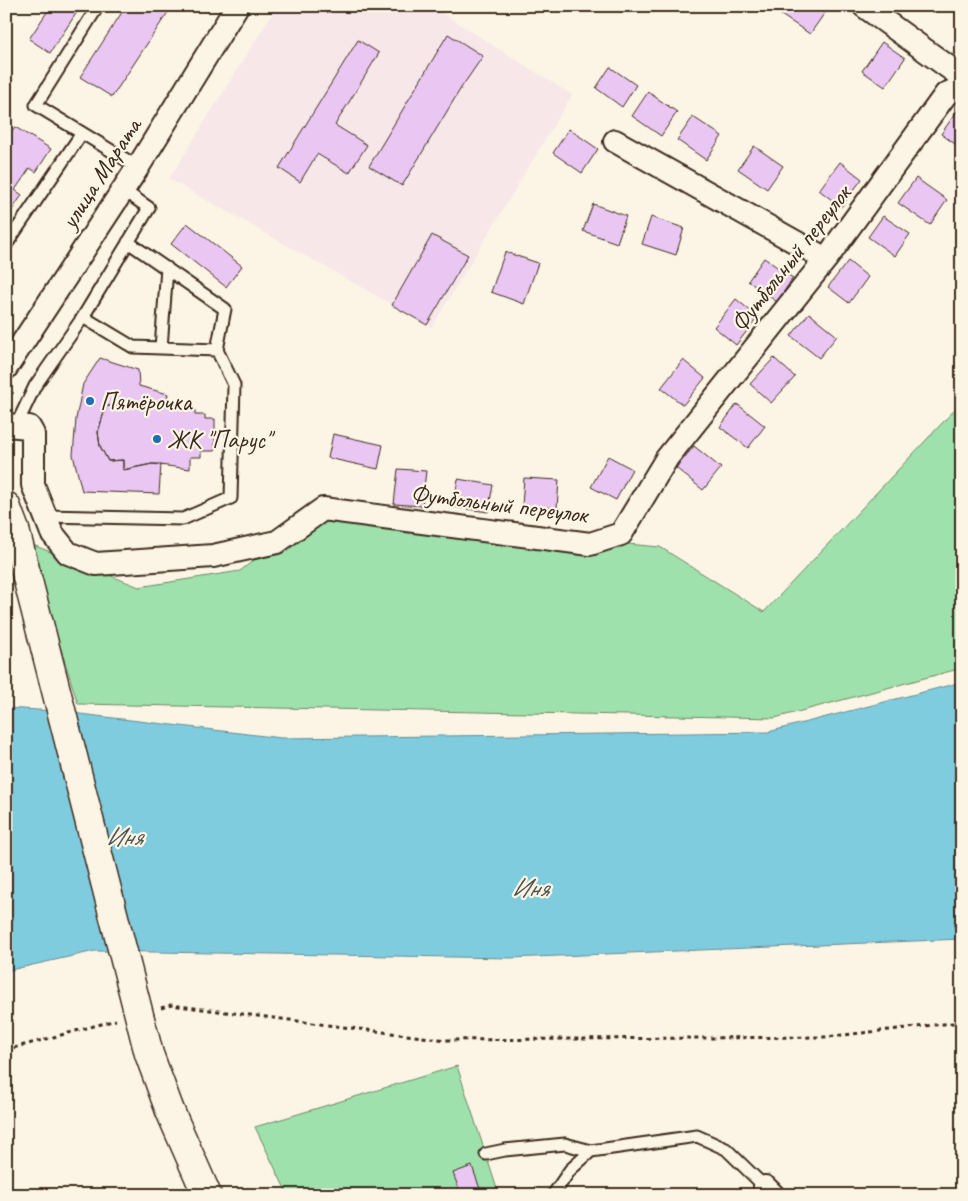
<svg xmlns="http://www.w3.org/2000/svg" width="968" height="1201" font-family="Caveat,sans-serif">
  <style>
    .built { fill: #f7e7e9 }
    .green { fill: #9fe1ac; stroke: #6d8665 }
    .water { fill: #80ccdf; stroke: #648b92 }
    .building { fill: #eac7f2; stroke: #3b2a1e }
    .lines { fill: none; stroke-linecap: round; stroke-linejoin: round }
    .service-casing { stroke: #3b2a1e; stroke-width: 15 }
    .minor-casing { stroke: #3b2a1e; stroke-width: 26 }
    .secondary-casing { stroke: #3b2a1e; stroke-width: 31 }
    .path { stroke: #3b2a1e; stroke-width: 3; stroke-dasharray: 4 4; stroke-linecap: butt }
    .service { stroke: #fcf5e5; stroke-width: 11 }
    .minor { stroke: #fcf5e5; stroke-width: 22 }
    .secondary { stroke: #fcf5e5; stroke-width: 28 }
    .secondary-bridge-casing { stroke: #3b2a1e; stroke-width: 31; stroke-linecap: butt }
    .secondary-bridge { stroke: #fcf5e5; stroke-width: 28 }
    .poi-dot { fill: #1f6fb2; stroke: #fcf5e5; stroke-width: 2 }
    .labels { text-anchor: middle; stroke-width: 4.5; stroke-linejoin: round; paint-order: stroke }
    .street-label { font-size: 25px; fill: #3b2a1e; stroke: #fcf5e5 }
    .poi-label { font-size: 25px; fill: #3b2a1e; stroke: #fcf5e5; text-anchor: start }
    .water-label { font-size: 26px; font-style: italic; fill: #4c524e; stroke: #fcf5e5 }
  </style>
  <rect width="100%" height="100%" fill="#fcf5e5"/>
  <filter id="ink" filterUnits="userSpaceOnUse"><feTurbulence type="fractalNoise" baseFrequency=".02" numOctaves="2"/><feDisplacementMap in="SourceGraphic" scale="10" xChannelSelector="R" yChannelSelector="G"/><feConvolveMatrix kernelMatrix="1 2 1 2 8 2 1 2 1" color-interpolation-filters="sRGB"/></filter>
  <g filter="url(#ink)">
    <!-- built -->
    <path class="built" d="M277,6H431L572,95L432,327L169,179Z"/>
    <!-- green -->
    <path class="green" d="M962,402V668L775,718L78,704L28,543L139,587L240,571L312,515L660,547L764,612Z
      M457,1066L499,1195H288L255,1127Z"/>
    <!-- water -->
    <path class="water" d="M962,682V939L511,958L95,951L6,971V708L55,711L281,738L768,732Z"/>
    <!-- building -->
    <path class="building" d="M51,6H81L50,53L29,39Z
      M126,6H172L112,97L80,77Z
      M787,6H819L826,11L810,34L781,15Z
      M448,34L483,56L461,88L402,186L369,166Z
      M358,40L379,53L335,125L367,145L349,173L317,154L300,182L279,168Z
      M882,42L905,58L885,87L862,71Z
      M610,67L636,85L622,107L596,88Z
      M648,92L677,112L661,136L632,116Z
      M957,111L962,115V149L941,134Z
      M693,117L722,136L706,160L677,140Z
      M15,127L51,149L36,172L30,168L15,190L22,195L6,219V137Z
      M569,129L598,149L582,173L553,153Z
      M754,146L783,166L767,189L738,169Z
      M840,162L862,179L841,207L819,190Z
      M916,178L947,200L930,225L898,203Z
      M593,204L626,216L617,243L583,231Z
      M883,216L910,234L895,256L868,237Z
      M651,217L684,228L676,255L642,244Z
      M187,223L242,266L226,287L171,244Z
      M432,235L468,255L427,325L392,305Z
      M505,252L538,263L524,304L491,292Z
      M764,258L793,278L777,302L748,281Z
      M848,261L868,277L849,303L828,287Z
      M736,299L758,317L736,345L714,327Z
      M809,313L837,336L819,358L791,336Z
      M100,358L138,370L139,386L168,394L166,406H106L98,432L100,446L108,461L123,460V470L152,464H161L159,494L82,491L73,455L76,419L83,384Z
      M774,358L795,377L771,403L750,384Z
      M683,360L705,378L683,405L661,388Z
      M737,404L765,426L748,448L720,427Z
      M106,406H181V410H195V415H205V419H215V451H201V457H190V469L152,464L123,470V460L108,461L100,446L98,432Z
      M333,434L383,445L378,469L328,458Z
      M694,446L721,468L703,490L676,468Z
      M608,456L632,469L616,500L591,487Z
      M398,469L426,471L422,506L394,504Z
      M524,478L559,480L557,508L522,506Z
      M458,479L493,485L488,512L453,507Z
      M472,1166L480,1189L461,1195L453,1173Z"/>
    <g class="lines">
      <defs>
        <path id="service" d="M98,6L36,105L138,167
          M6,245L82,133
          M83,317L133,347L217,350L225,309L128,242
          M161,348L167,268
          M16,426L35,386L83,317L149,208L123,190
          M45,516L183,519L231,498L234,385L217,350
          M486,1154L505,1150L565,1144L591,1151
          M553,1195L570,1170L591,1151L697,1136L726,1149L765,1187"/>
        <path id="minor" d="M864,6L962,77
          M615,141L826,259
          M6,368L138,167L237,6
          M6,425L29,427L33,434V485L52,533L68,553L96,564L213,556L277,542L323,509L590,544L621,534L667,458L826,259L946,94L962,87
          M765,1187L773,1195"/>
        <path id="secondary" d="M6,506L15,530
          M170,1111L207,1195"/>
      </defs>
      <!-- service casing -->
      <use href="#service" class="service-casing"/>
      <!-- minor casing -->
      <use href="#minor" class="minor-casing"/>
      <!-- secondary casing -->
      <use href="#secondary" class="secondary-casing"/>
      <!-- path -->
      <path class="path" d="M6,399L13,392
        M161,1008L171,1005L446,1040L825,1037L962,1022
        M6,1050L116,1020"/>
      <!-- service -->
      <use href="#service" class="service"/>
      <!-- minor -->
      <use href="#minor" class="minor"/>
      <!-- secondary -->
      <use href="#secondary" class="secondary"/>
      <defs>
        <path id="secondary-bridge" d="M15,530L149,1054L170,1111"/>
      </defs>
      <!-- secondary-bridge casing -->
      <use href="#secondary-bridge" class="secondary-bridge-casing"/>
      <!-- secondary-bridge -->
      <use href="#secondary-bridge" class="secondary-bridge"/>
    </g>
  </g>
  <!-- markers -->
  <g class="poi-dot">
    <circle cx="90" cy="401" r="5"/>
    <circle cx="157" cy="439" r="5"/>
  </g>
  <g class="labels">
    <!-- street labels -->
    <g class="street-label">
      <text transform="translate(100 173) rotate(-57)" y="9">улица Марата</text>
      <text transform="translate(790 258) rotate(-52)" y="9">Футбольный переулок</text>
      <text transform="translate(499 503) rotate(7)" y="9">Футбольный переулок</text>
    </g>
    <!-- poi labels -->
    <g class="poi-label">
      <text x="100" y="410">Пятёрочка</text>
      <text x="167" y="448">ЖК "Парус"</text>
    </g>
    <!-- water labels -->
    <g class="water-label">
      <text x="124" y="845">Иня</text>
      <text transform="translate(530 887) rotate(1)" y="9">Иня</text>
    </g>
  </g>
  <!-- margin -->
  <rect width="968" height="1201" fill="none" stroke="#fcf5e5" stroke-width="25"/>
  <rect x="12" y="12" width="943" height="1176" fill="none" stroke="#3b2a1e" stroke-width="2" filter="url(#ink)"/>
</svg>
